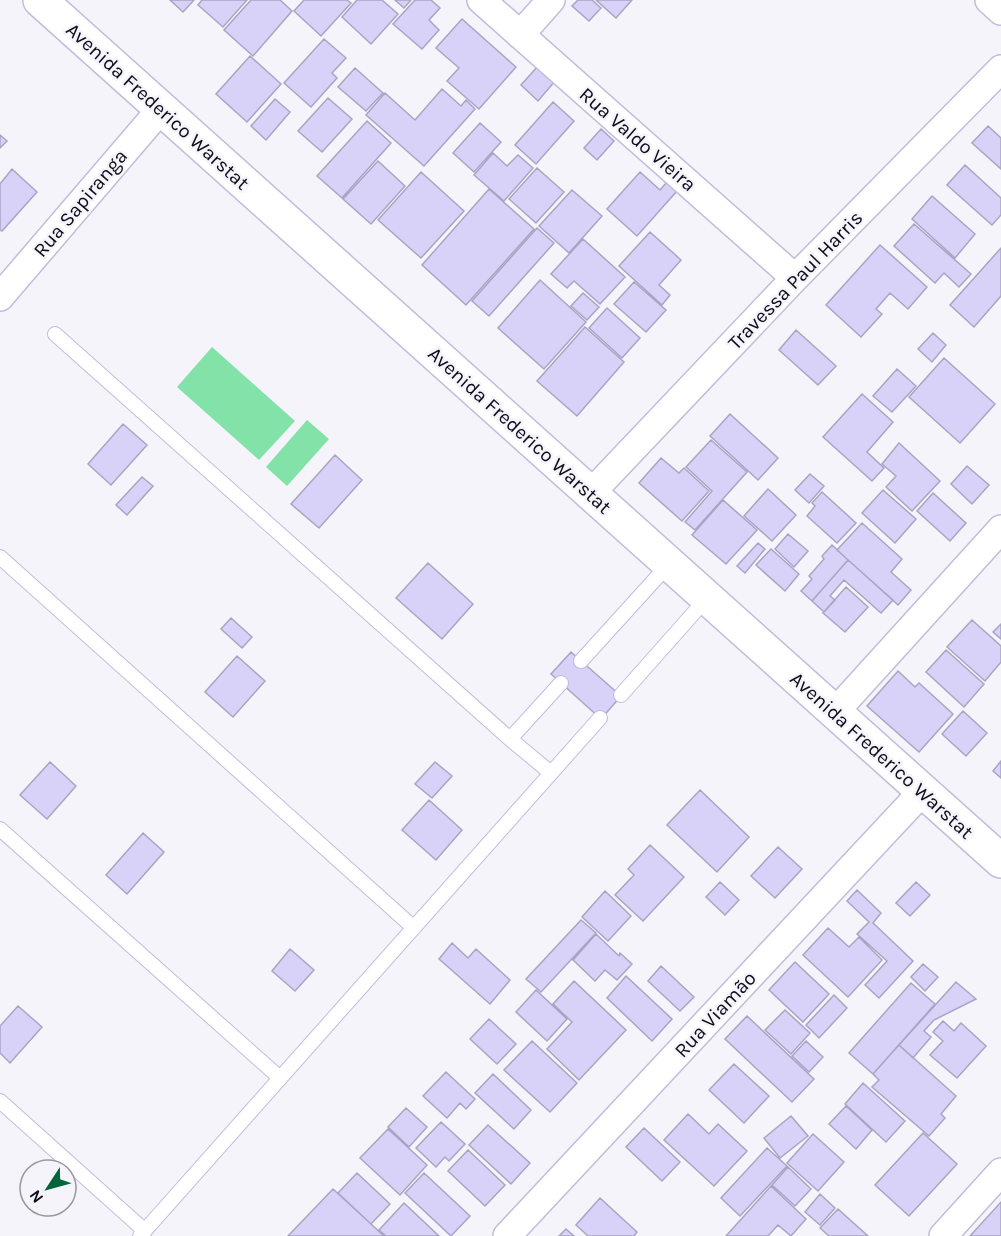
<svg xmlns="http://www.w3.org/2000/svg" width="1001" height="1236" font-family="Karla,sans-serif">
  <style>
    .green { fill: #82e2a8 }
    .building { fill: #d9d2f8; stroke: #a9a4c3; stroke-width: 1.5 }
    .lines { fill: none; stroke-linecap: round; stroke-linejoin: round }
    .lane-casing { stroke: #c2bcdc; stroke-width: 16 }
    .street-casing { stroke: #c2bcdc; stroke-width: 30 }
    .secondary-casing { stroke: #c2bcdc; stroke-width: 36 }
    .lane { stroke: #fff; stroke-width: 14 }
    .street { stroke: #fff; stroke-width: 27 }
    .secondary { stroke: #fff; stroke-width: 33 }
    .labels { text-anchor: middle; stroke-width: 5; stroke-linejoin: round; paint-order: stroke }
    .street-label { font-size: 20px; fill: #0e0b16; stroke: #f5f4fb }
  </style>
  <rect width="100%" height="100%" fill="#f5f4fb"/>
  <!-- green -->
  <path class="green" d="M212,347L295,421L259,460L177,387Z
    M307,420L329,439L287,486L266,467Z"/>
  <!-- building -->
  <path class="building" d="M170,0H194L183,12Z
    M202,0H247L223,27L198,5Z
    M251,0H280L292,11L253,56L224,30Z
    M304,0H347L351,3L321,36L294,11Z
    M357,0H382L398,14L371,44L342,17Z
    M395,0H411L404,8Z
    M415,0H431L440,8L429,20L439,30L422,49L393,24Z
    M578,0H592L601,8L589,21L572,6Z
    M596,0H632L616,18Z
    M462,19L516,67L479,109L447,81L459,68L436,48Z
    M324,39L346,58L332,73L337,78L311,107L284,83Z
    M250,56L281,84L247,122L216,94Z
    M538,66L555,81L538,101L521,85Z
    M355,68L383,93L366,111L338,87Z
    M442,89L461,106L466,100L475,109L424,166L366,115L385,93L415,120Z
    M328,98L352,119L322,152L298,131Z
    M275,99L290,112L266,140L251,126Z
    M553,102L574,121L536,164L515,145Z
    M367,121L391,143L342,198L317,176Z
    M480,123L501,142L474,172L453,153Z
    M988,126L1001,138V169L972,143Z
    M601,129L614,141L597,160L584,148Z
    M0,135L7,141L0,148Z
    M493,153L507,166L518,155L533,168L504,201L474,175Z
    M378,161L405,186L371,224L343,199Z
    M965,165L1001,198V215L992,225L947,185Z
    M537,168L564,192L536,223L509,199Z
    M12,169L37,192L2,231L0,230V184Z
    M421,172L464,211L421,258L378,220Z
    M640,172L660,190L667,182L677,191L637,236L607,209Z
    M489,189L534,229L466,305L422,265Z
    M572,190L602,216L569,253L539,226Z
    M932,196L975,234L955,258L912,219Z
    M914,224L971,274L959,287L944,273L935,283L894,246Z
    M537,228L554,243L489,316L472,301Z
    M650,232L681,260L659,285L670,295L662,305L619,266Z
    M583,239L625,277L600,304L574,281L567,288L551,274Z
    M880,245L927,287L908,309L890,293L876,309L882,314L861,337L826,305Z
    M1001,248V296L974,327L950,305Z
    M540,280L586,322L544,369L498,328Z
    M634,282L666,310L646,332L614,304Z
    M583,293L599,307L587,320L571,306Z
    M607,308L640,338L622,358L589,328Z
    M585,327L624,362L577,416L537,381Z
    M796,330L836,366L818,385L779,350Z
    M933,333L946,345L932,362L918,349Z
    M944,358L995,404L960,443L909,397Z
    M897,369L916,386L892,412L873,396Z
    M862,394L893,422L867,452L884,468L872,481L823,437Z
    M730,414L778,458L758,480L710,436Z
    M123,424L147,445L111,485L88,464Z
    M711,440L747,472L695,530L685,522L712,491L686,467Z
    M899,443L940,481L912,511L886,487L896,476L882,464Z
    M335,455L362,480L319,528L291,504Z
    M661,458L679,473L684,468L709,491L682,521L639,483Z
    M967,466L989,485L972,504L951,484Z
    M810,474L824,486L809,503L795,490Z
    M142,477L153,486L127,515L116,505Z
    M768,489L796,515L772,541L744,516Z
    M883,490L916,519L895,543L862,513Z
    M822,492L856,523L837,543L807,516L815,506L812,503Z
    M933,493L966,523L950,541L917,511Z
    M723,500L757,530L726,564L692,535Z
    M862,523L902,559L891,572L911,590L898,605L837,550Z
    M788,534L808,551L794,567L775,549Z
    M758,543L765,549L745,573L737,566Z
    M832,545L848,560L812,601L801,591L812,579L809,576L824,559L822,556Z
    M771,549L799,574L785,591L756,565Z
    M848,560L893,600L881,613L844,580L830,596L835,600L824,612L812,601Z
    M428,563L473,604L442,639L396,598Z
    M846,587L868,607L845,632L823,613Z
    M231,618L252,637L242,648L221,629Z
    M972,620L1001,646V662L985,681L947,647Z
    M1001,624V639L993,632Z
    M946,650L984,684L964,707L926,672Z
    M571,652L621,696L601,719L551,674Z
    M237,656L265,681L233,717L205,692Z
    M898,671L915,687L919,683L953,714L919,752L867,706Z
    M963,711L987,733L966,756L942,734Z
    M1001,761V778L993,771Z
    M50,762L76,786L47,819L20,795Z
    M435,762L452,776L432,798L415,784Z
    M700,790L749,837L717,872L667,825Z
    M429,800L462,830L436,860L402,830Z
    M143,833L164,852L127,894L106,875Z
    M650,845L684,877L643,921L615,895L634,875L628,869Z
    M778,847L802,869L775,898L751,876Z
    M720,882L739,900L725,915L706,897Z
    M916,882L930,895L910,916L896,903Z
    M857,890L881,913L873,923L913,961L879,998L865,985L887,961L857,934L869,922L847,901Z
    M605,891L631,916L608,941L582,917Z
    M581,920L596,933L541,992L526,979Z
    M828,928L849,947L859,937L882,960L848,997L803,955Z
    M596,934L619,956L620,953L632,964L617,980L605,970L595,981L573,960Z
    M452,943L468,958L476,949L510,980L490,1004L439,959Z
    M290,949L314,970L295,991L272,971Z
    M795,962L829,994L803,1022L769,990Z
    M923,964L938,977L925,991L911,977Z
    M661,966L694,997L680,1011L648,981Z
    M626,976L672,1019L652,1041L607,998Z
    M574,981L626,1030L579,1080L547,1049L572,1022L553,1004Z
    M956,982L976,999L934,1020L924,1031L931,1037L913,1058L899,1045Z
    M911,983L935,1004L873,1074L849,1053Z
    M536,990L567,1019L547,1041L516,1012Z
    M834,995L847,1008L819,1038L806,1025Z
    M18,1006L42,1027L10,1063L0,1053V1026Z
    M785,1010L810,1033L791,1054L765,1030Z
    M747,1016L814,1079L792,1102L725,1039Z
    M489,1019L516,1044L497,1064L470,1039Z
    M943,1021L954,1031L961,1023L986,1046L957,1078L930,1055L943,1041L933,1032Z
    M532,1041L577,1083L550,1112L504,1070Z
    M806,1041L823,1057L809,1072L792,1056Z
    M899,1045L956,1096L941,1114L945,1118L929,1136L872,1087L879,1080L873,1074Z
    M734,1064L769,1096L744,1123L709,1090Z
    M446,1072L475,1099L466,1109L460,1103L447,1118L423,1096Z
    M493,1074L531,1110L514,1129L475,1093Z
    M863,1083L905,1121L886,1142L845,1104Z
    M846,1106L872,1130L856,1149L829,1124Z
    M406,1108L427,1127L409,1147L388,1127Z
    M688,1114L709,1134L718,1124L747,1151L714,1186L664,1140Z
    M791,1116L808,1136L780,1158L764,1138Z
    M441,1122L465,1144L449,1161L445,1157L436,1167L416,1148Z
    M488,1125L530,1163L511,1184L469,1145Z
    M644,1128L680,1162L662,1181L626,1147Z
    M388,1129L427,1165L400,1195L360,1158Z
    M923,1133L957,1164L909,1216L875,1185Z
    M813,1134L844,1162L818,1191L787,1163Z
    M767,1148L787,1166L740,1216L721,1198Z
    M468,1150L505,1185L485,1206L448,1171Z
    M788,1167L811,1189L795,1206L772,1185Z
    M357,1173L390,1204L371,1224L338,1193Z
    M424,1173L470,1216L451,1236L405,1193Z
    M771,1186L806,1219L791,1236L778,1225L768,1236H726Z
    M333,1189L371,1224L384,1236H288Z
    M820,1194L835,1208L820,1225L805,1212Z
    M600,1198L637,1232L634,1236H588L576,1225Z
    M1001,1202V1236H970Z
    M404,1203L439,1236H386L379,1230Z
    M838,1209L868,1236H829L820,1228Z
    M566,1229L574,1236H559Z"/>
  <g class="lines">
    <defs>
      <path id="lane" d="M55,334L510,739L551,773
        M0,557L414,928
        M581,661L669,564
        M621,695L707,598
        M510,739L561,683
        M0,829L280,1078
        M0,1101L145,1231
        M140,1236L600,718"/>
      <path id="street" d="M481,0L795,278
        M989,0L1001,11
        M520,35L551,0
        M0,297L161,109
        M591,493L795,278L1001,69
        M835,712L1001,529
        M507,1236L923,791
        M943,1236L1001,1172"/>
      <path id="secondary" d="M40,0L1001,861"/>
    </defs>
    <!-- lane casing -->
    <use href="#lane" class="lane-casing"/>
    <!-- street casing -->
    <use href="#street" class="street-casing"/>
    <!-- secondary casing -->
    <use href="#secondary" class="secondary-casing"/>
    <!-- lane -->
    <use href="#lane" class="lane"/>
    <!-- street -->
    <use href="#street" class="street"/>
    <!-- secondary -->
    <use href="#secondary" class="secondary"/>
  </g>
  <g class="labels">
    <!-- street labels -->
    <g class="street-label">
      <text transform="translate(158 106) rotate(42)" y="7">Avenida Frederico Warstat</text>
      <text transform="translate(638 139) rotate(41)" y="7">Rua Valdo Vieira</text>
      <text transform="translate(80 203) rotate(-50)" y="7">Rua Sapiranga</text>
      <text transform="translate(795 280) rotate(-46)" y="7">Travessa Paul Harris</text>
      <text transform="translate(520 430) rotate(42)" y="7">Avenida Frederico Warstat</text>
      <text transform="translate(882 755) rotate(42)" y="7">Avenida Frederico Warstat</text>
      <text transform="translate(715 1014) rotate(-47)" y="7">Rua Viamão</text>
    </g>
  </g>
  <!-- north arrow -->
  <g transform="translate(48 1188) rotate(234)"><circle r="28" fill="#f5f4fb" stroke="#99979f" stroke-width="1.5"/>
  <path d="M0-4.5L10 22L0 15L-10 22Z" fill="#03663b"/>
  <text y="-9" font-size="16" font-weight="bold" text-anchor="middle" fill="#0e0b16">N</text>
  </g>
</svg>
